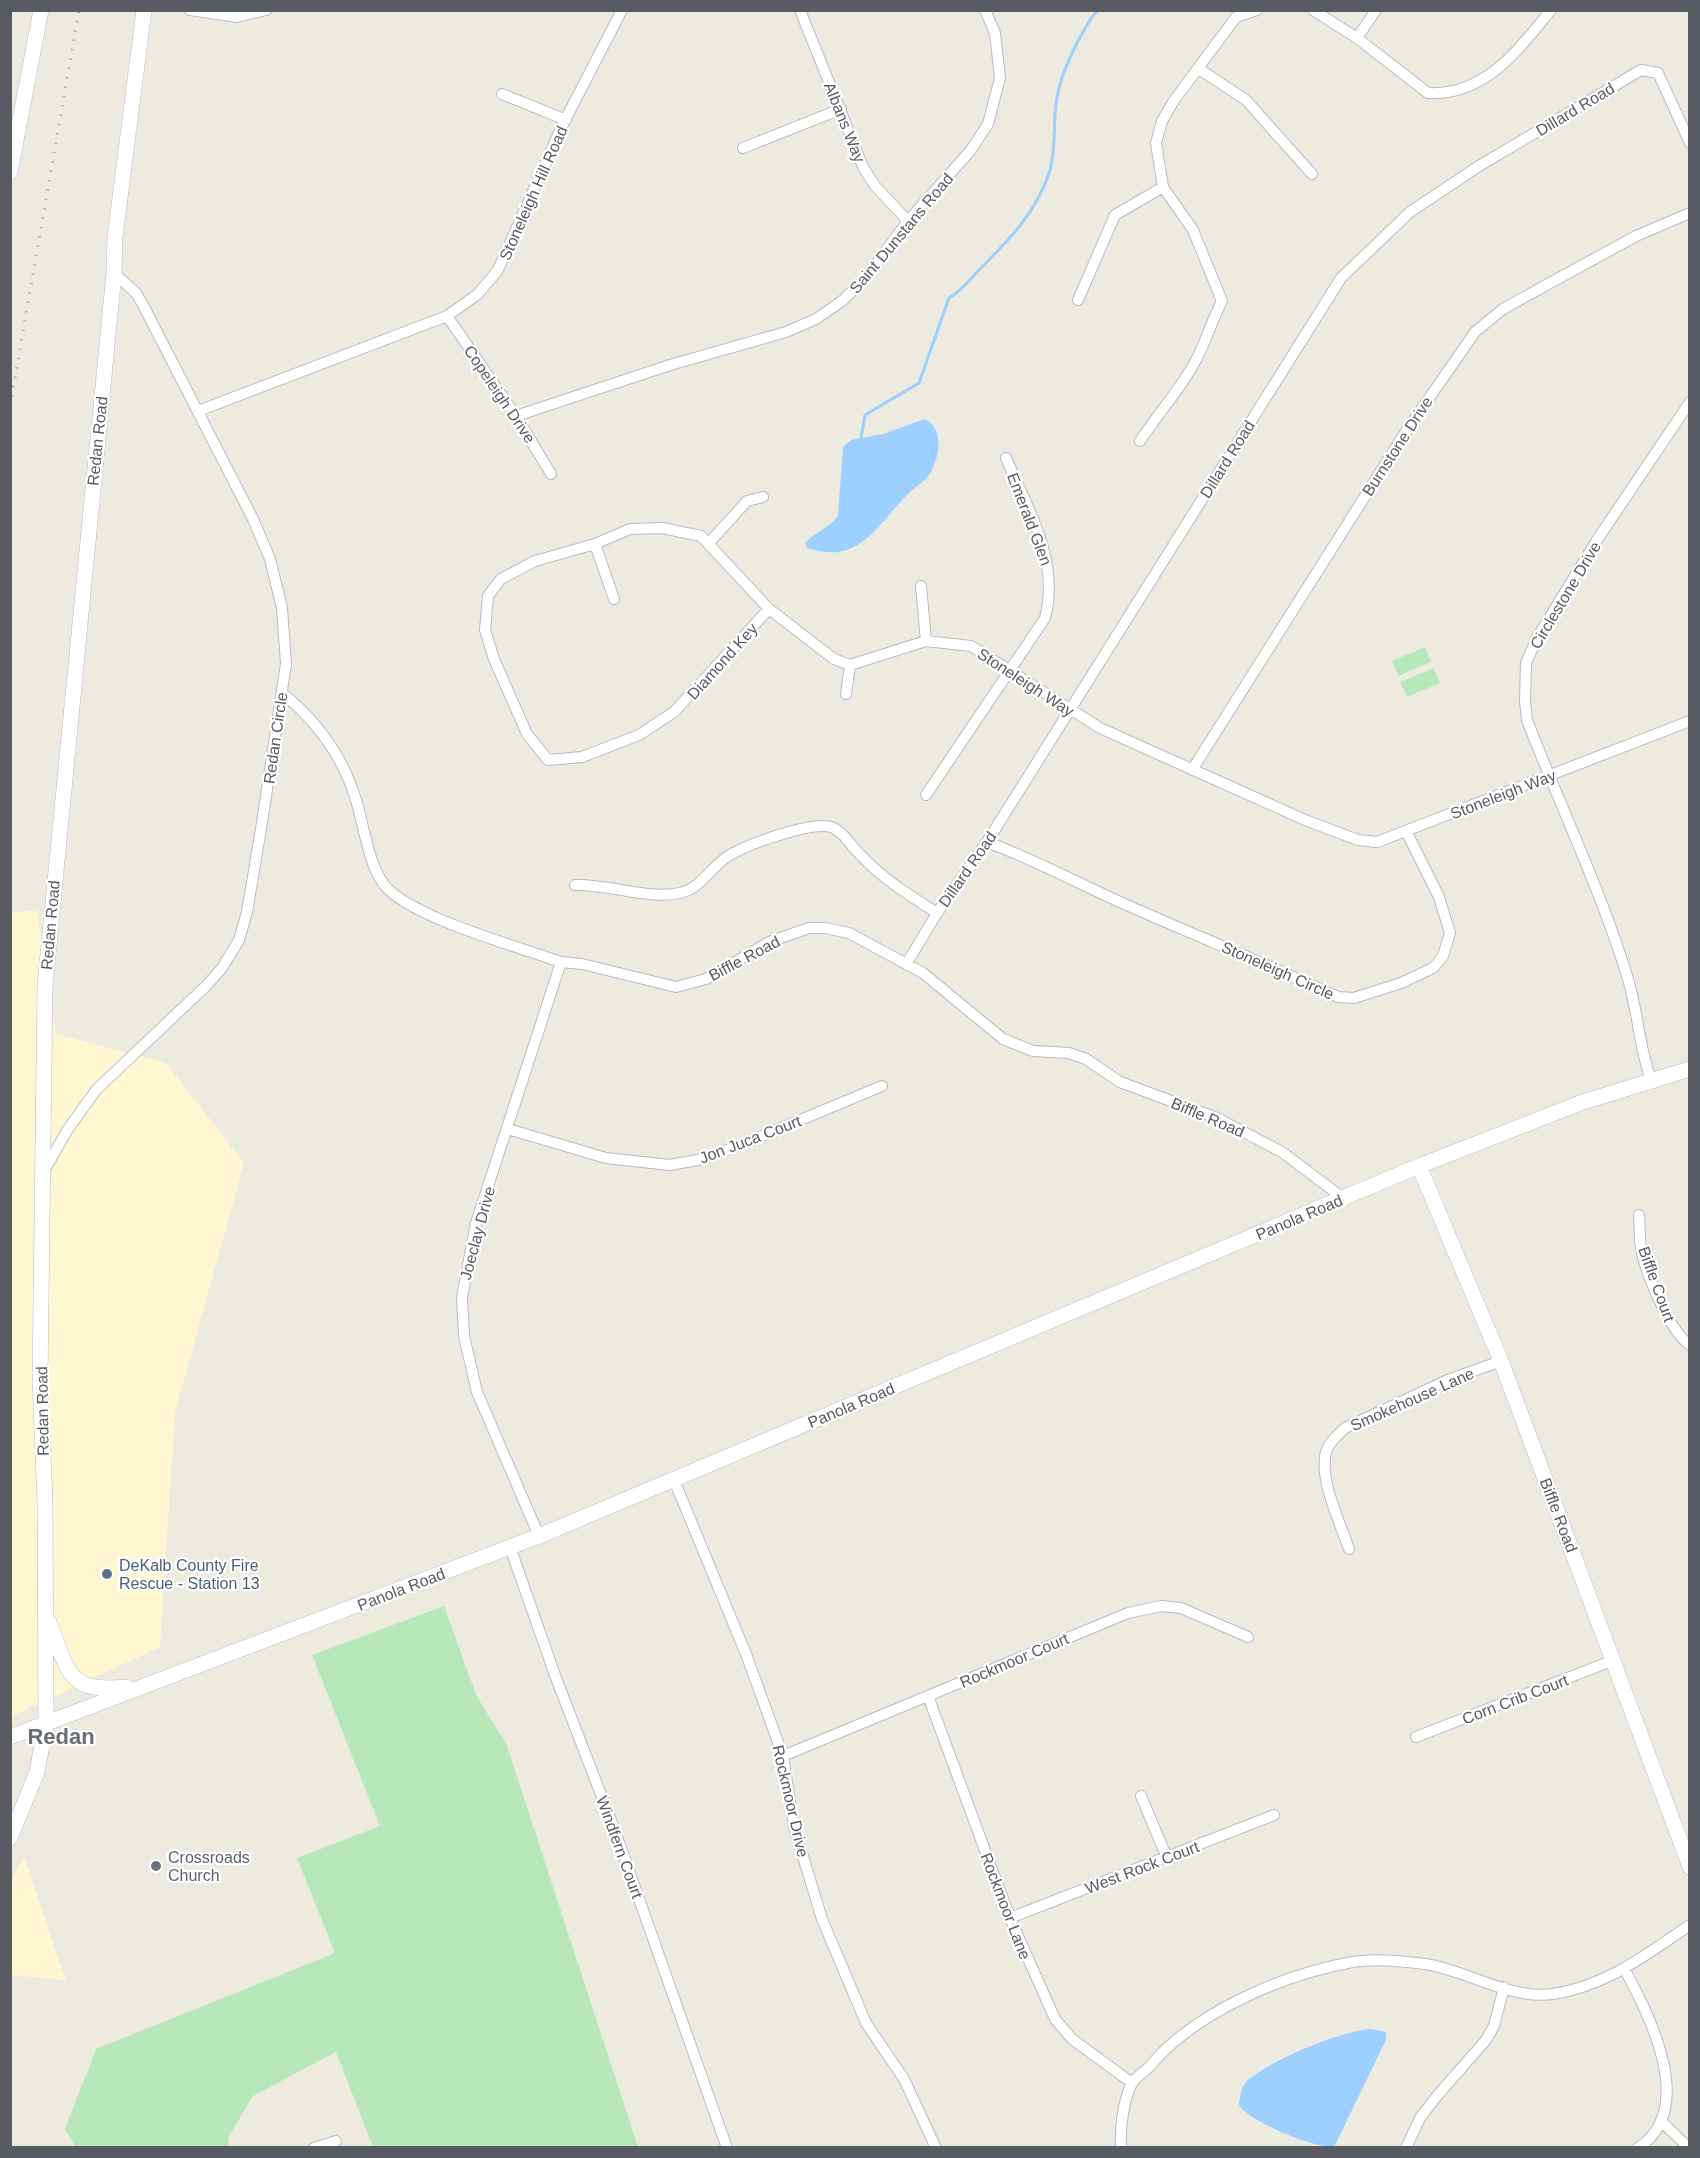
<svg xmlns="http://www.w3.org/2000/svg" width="1700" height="2158" font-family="Helvetica,sans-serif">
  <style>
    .commercial { fill: #fff7d2 }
    .green { fill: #b8e8ba }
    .water { fill: #9dcfff }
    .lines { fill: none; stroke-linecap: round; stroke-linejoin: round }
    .stream { stroke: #9dcfff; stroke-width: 3 }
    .street-casing { stroke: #babcc3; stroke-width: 12 }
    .secondary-casing { stroke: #babdc5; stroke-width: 16 }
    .street { stroke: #fff; stroke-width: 10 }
    .secondary { stroke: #fff; stroke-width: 15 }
    .rail { stroke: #b3b4b5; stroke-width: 3; stroke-dasharray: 1.5 8; stroke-linecap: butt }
    .service-dot { fill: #5c6f8a; stroke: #fff; stroke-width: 2 }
    .worship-dot { fill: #6b7280; stroke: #fff; stroke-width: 2 }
    .labels { text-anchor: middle; stroke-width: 4.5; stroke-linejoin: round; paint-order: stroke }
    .street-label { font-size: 16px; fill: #585c62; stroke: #fff }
    .service-label { font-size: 16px; fill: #4e5e75; stroke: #fff; text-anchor: start }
    .worship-label { font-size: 16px; fill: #5b616d; stroke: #fff; text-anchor: start }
    .district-label { font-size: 22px; font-weight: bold; fill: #696e74; stroke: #fff }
  </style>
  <rect width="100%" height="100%" fill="#edebdf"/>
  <!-- commercial -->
  <path class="commercial" d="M37,911L56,1034L166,1063L244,1163L175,1412L160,1647L14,1715L11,1729L10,912Z
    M24,1857L66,1980L11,1975V1879Z"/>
  <!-- green -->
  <path class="green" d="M1425,647L1431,662L1398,676L1392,661Z
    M1434,668L1440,683L1407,697L1400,682Z
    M444,1606L477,1697L506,1743L638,2147H373L336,2052L253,2096L228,2138L229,2147H76L65,2129L96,2049L335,1953L297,1858L380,1826L312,1655Z"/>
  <!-- water -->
  <path class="water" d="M925,419C944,429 940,454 931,472C927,480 915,487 908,494C889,512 871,544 843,551C832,554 818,551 807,548L805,543C815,532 829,528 838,516L843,447L851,440L883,434Z
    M1371,2029L1386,2032V2040L1334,2147C1313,2148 1250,2122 1239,2105C1240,2095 1241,2086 1248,2080C1275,2058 1338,2032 1371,2029Z"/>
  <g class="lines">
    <!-- stream -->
    <path class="stream" d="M861,438L865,415L919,383L949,298C962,291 969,280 979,270C1009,240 1037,212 1050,170C1055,152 1054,134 1055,115C1056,88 1066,65 1078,41C1084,31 1089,19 1098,10"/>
    <defs>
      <path id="street" d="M190,10L237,17L266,10
        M800,10L863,167L875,186L908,221
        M1313,10L1357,38L1428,93C1485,96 1518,50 1551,10
        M1357,38L1376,10
        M1199,69L1246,100L1312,174
        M502,94L566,120
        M743,148L841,109
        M1078,300L1115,215L1163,187
        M447,316L516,416L551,474
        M198,411L447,316L478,294L498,270L562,126L622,10
        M516,416L670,365L786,332L816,319L842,301L864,280L908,221L971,150L988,124L1000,78L995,33L985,10
        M1140,441C1159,412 1185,384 1200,352C1208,335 1213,318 1222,301L1193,230L1163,187L1156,143L1162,121L1173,102L1236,17L1257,10
        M709,543L747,501L763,497
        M595,544L614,599
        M921,586L926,641
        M769,609L674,712L639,735L582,757L548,760L527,734L494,659L485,630L488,596L501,579L535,561L595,544L630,529L662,528L701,536L769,609L834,659L850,665L926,641L971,646L1100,728L1305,820L1358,840L1377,842L1690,721
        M282,693C317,721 343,757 356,800C364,825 369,872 389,890C421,920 516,946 561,962L582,964L676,987L706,979L769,942L809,928H825L849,933L923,973L1003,1039L1033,1051L1069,1053L1086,1059L1120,1082L1217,1118L1282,1152L1343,1198
        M846,694L850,665
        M1192,770L1405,433L1475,332L1503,309L1550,283L1636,236L1690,213
        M926,795L1045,618C1060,561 1028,509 1006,458
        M987,842C1036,860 1081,885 1129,906C1199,937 1269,965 1338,997L1354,998L1401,983L1433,968L1443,956L1450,933L1439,897L1406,831
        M575,885C609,884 649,900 680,893C702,888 712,865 730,855C749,844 811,821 831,827C841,830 848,841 854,848C878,876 906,893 937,913
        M907,963L937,913L987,842L1341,278L1410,212L1479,166L1641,70L1658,73L1690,143
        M1651,1080C1639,1047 1638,1012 1628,979C1601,890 1560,806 1527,720L1525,701L1526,663L1537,638L1597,540L1690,402
        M508,1129L606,1158L670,1165L703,1159L738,1146L882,1086
        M44,1171L68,1129L97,1089L206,986L222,968L239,940L247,912L261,829L286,664L282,608L270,559L253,519L142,303L136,293L114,273
        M1639,1215C1640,1226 1639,1238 1641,1248C1645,1272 1670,1332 1690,1345
        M674,1480L746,1654L783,1756L794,1827L822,1919L866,2023L904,2079L936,2148
        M539,1536L477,1392L464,1336L462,1297L476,1223L561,962
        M510,1547L556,1678L614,1828L727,2148
        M1349,1549C1340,1522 1317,1476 1327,1449C1330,1441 1339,1434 1345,1428L1448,1380L1501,1361
        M928,1696L1010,1918L1055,2019L1072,2039L1132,2083
        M1416,1737L1614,1660
        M783,1756L1128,1613L1161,1606L1181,1608L1248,1637
        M1141,1796L1167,1858
        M1010,1918L1274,1815
        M1625,1970C1649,2015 1698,2109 1638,2148
        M1661,2121L1689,2148
        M314,2148L336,2141
        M1121,2148C1120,2128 1123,2103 1131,2085C1134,2078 1145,2072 1150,2066C1195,2012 1284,1974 1353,1962C1375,1958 1403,1961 1425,1964C1467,1970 1509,2000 1553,1994C1606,1986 1646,1955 1690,1925
        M1406,2148L1420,2118L1436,2097L1486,2040L1494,2026L1504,1987"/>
      <path id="secondary" d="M10,172L41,10
        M1419,1166L1501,1361L1690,1867
        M49,1622C68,1669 66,1694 126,1687
        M10,1737L539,1536L1419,1166L1583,1102L1690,1069
        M10,1838L37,1772L46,1723L45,1502L40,1380L45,985L114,273L115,237L144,10"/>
    </defs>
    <!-- street casing -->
    <use href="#street" class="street-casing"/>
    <!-- secondary casing -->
    <use href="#secondary" class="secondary-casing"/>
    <!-- street -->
    <use href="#street" class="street"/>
    <!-- secondary -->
    <use href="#secondary" class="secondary"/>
    <!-- rail -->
    <path class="rail" d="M10,406L79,10"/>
  </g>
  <!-- markers -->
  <circle class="service-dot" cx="107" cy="1574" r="6"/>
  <circle class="worship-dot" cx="156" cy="1866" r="6"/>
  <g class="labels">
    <!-- street labels -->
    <g class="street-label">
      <text transform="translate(1575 109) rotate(-31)" y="6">Dillard Road</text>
      <text transform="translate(845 122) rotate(68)" y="6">Albans Way</text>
      <text transform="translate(533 193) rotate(-66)" y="6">Stoneleigh Hill Road</text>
      <text transform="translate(901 233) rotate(-50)" y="6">Saint Dunstans Road</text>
      <text transform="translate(500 394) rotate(56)" y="6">Copeleigh Drive</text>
      <text transform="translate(97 441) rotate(-84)" y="6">Redan Road</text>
      <text transform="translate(1397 446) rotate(-57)" y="6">Burnstone Drive</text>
      <text transform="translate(1227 459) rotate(-58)" y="6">Dillard Road</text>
      <text transform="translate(1030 519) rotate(69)" y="6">Emerald Glen</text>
      <text transform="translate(1565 595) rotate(-59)" y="6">Circlestone Drive</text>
      <text transform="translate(722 661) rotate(-48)" y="6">Diamond Key</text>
      <text transform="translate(1026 682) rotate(33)" y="6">Stoneleigh Way</text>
      <text transform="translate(275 738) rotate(-82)" y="6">Redan Circle</text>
      <text transform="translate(1503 794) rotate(-21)" y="6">Stoneleigh Way</text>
      <text transform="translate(967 869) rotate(-55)" y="6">Dillard Road</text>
      <text transform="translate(50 925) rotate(-85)" y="6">Redan Road</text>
      <text transform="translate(744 958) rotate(-28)" y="6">Biffle Road</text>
      <text transform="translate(1278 970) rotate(24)" y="6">Stoneleigh Circle</text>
      <text transform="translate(1208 1117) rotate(23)" y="6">Biffle Road</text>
      <text transform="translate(750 1139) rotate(-21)" y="6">Jon Juca Court</text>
      <text transform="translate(1299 1217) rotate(-23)" y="6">Panola Road</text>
      <text transform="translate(477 1233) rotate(-75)" y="6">Joeclay Drive</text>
      <text transform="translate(1657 1284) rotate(70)" y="6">Biffle Court</text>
      <text transform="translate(1412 1399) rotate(-24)" y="6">Smokehouse Lane</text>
      <text transform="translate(851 1405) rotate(-23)" y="6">Panola Road</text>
      <text transform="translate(42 1411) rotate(-91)" y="6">Redan Road</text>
      <text transform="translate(1559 1515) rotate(69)" y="6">Biffle Road</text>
      <text transform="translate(401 1589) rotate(-21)" y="6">Panola Road</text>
      <text transform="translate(1014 1660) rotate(-23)" y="6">Rockmoor Court</text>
      <text transform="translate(1515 1699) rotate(-21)" y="6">Corn Crib Court</text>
      <text transform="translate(791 1801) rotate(77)" y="6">Rockmoor Drive</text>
      <text transform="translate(620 1847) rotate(70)" y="6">Windfern Court</text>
      <text transform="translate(1142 1867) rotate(-21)" y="6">West Rock Court</text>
      <text transform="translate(1006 1906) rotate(69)" y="6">Rockmoor Lane</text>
    </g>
    <!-- service labels -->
    <g class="service-label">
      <text x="119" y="1571">DeKalb County Fire<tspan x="119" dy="18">Rescue - Station 13</tspan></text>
    </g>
    <!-- worship labels -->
    <g class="worship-label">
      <text x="168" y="1863">Crossroads<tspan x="168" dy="18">Church</tspan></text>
    </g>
    <!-- district labels -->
    <g class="district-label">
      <text x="61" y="1744">Redan</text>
    </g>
  </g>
  <!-- border -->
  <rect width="1700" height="2158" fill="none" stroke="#585c62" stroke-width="24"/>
</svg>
